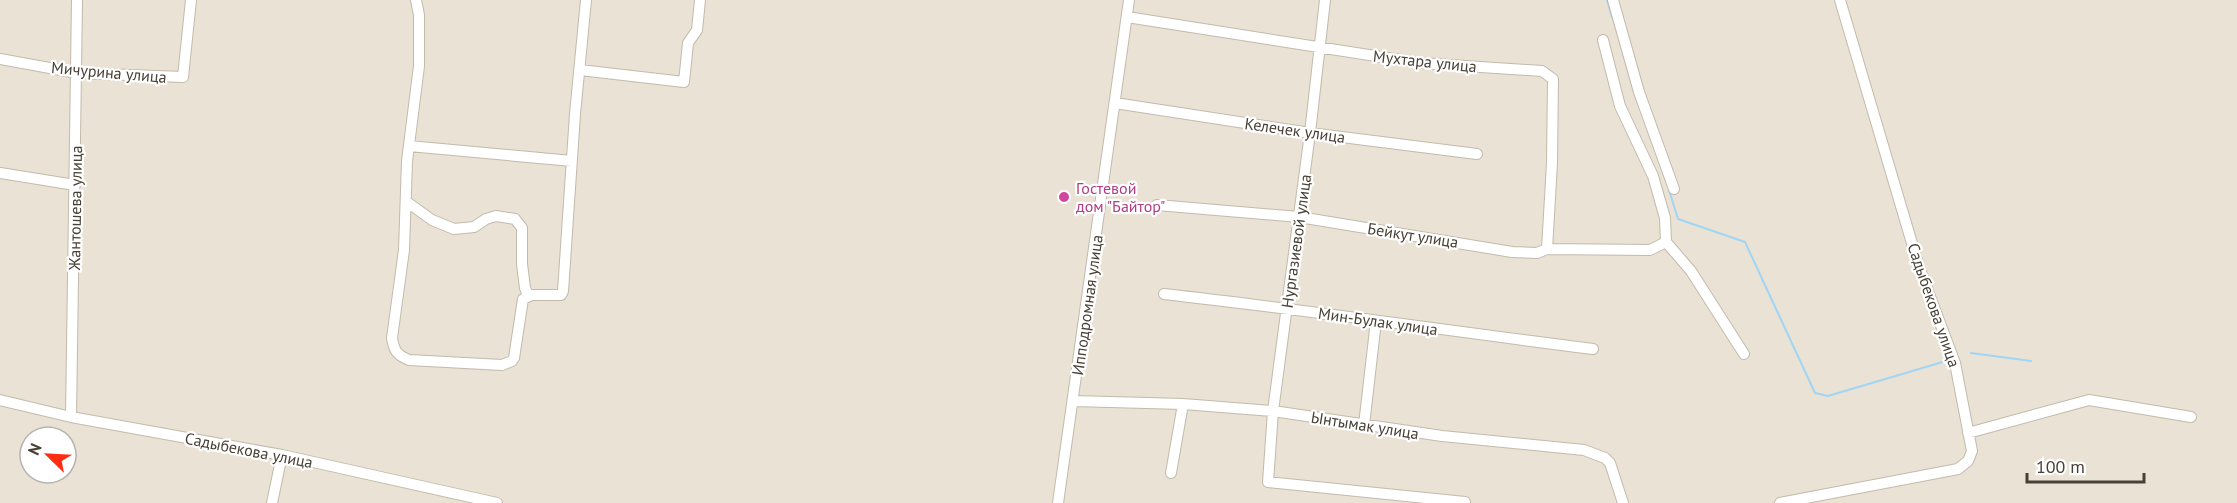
<svg xmlns="http://www.w3.org/2000/svg" width="2237" height="503" font-family="'PT Sans',sans-serif">
  <style>
    .residential { fill: #e9e2d5; fill-rule: evenodd }
    .lines { fill: none; stroke-linecap: round; stroke-linejoin: round }
    .stream { stroke: #a1d5f4; stroke-width: 2 }
    .minor-casing { stroke: #c3baac; stroke-width: 12 }
    .minor { stroke: #fff; stroke-width: 10 }
    .hotel-dot { fill: #d1479c; stroke: #fff; stroke-width: 2 }
    .labels { text-anchor: middle; stroke-width: 4.5; stroke-linejoin: round; paint-order: stroke }
    .street-label { font-size: 16px; fill: #484036; stroke: #fff }
    .hotel-label { font-size: 16px; fill: #b23c85; stroke: #fff; text-anchor: start }
  </style>
  <rect width="100%" height="100%" fill="#f4f0e7"/>
  <!-- residential -->
  <path class="residential" d="M0,0H2237V503H0ZM30,437H66V473H30Z"/>
  <g class="lines">
    <!-- stream -->
    <path class="stream" d="M1607,0L1612,17
      M1669,190L1678,219L1745,242L1815,393L1828,396L1946,361
      M1971,353L2031,361"/>
    <defs>
      <path id="minor" d="M416,0L419,15V66L407,161L404,250L392,338C394,351 397,355 409,360L502,365L512,361L514,358L523,299L532,295H561L563,291L575,114L586,0
        M1325,0L1310,133L1273,411L1268,482L1465,502
        M1613,0L1639,92L1674,189
        M1127,17L1420,63L1542,71L1553,79L1552,163L1547,249
        M1603,40L1620,106L1653,176L1665,218L1666,242L1691,271L1744,354
        M0,59L77,73L183,77L191,0
        M580,70L684,82L688,43L697,30L700,0
        M1115,103L1310,133L1477,154
        M409,146L572,161
        M0,173L75,185
        M407,202L432,220L454,229L474,227L486,219L496,216L515,219L522,228V264L525,288L528,295
        M1157,205L1299,217L1512,252L1537,253L1547,249L1650,250L1666,242
        M1164,294C1307,310 1450,331 1593,349
        M0,400L71,417L282,455L497,503
        M1073,401L1183,404L1273,411L1442,436L1584,450L1605,458L1610,463L1623,503
        M71,417L77,0
        M1364,425L1376,321
        M1968,433L2089,400L2191,417
        M1171,473L1183,404
        M272,503L282,455
        M1058,503L1129,0
        M1780,503L1958,469L1968,461L1972,451L1955,363L1919,267L1840,0"/>
    </defs>
    <!-- minor casing -->
    <use href="#minor" class="minor-casing"/>
    <!-- minor -->
    <use href="#minor" class="minor"/>
  </g>
  <!-- markers -->
  <circle class="hotel-dot" cx="1064" cy="197" r="6"/>
  <g class="labels">
    <!-- street labels -->
    <g class="street-label">
      <text transform="translate(1425 61) rotate(6)" y="6">Мухтара улица</text>
      <text transform="translate(109 72) rotate(5)" y="6">Мичурина улица</text>
      <text transform="translate(1295 130) rotate(8)" y="6">Келечек улица</text>
      <text transform="translate(75 208) rotate(-89)" y="6">Жантошева улица</text>
      <text transform="translate(1413 235) rotate(9)" y="6">Бейкут улица</text>
      <text transform="translate(1296 241) rotate(-82)" y="6">Нургазиевой улица</text>
      <text transform="translate(1087 305) rotate(-82)" y="6">Ипподромная улица</text>
      <text transform="translate(1934 305) rotate(71)" y="6">Садыбекова улица</text>
      <text transform="translate(1378 321) rotate(8)" y="6">Мин-Булак улица</text>
      <text transform="translate(1365 425) rotate(9)" y="6">Ынтымак улица</text>
      <text transform="translate(249 450) rotate(11)" y="6">Садыбекова улица</text>
    </g>
    <!-- hotel labels -->
    <g class="hotel-label">
      <text x="1076" y="194">Гостевой<tspan x="1076" dy="18">дом "Байтор"</tspan></text>
    </g>
  </g>
  <!-- north arrow -->
  <g transform="translate(48 455) rotate(294)"><circle r="28" fill="#ffffff" stroke="#b6b3af" stroke-width="1.5"/>
  <path d="M0-4.5L10 22L0 15L-10 22Z" fill="#ff2d14"/>
  <text y="-9" font-size="16" font-weight="bold" text-anchor="middle" fill="#484036">N</text>
  </g>
  <!-- scale -->
  <path d="M2027 473v9h117v-9" fill="none" stroke="#484036" stroke-width="3"/>
  <text x="2036" y="473" font-size="18" fill="#484036" stroke="#ffffff" stroke-width="4.5" paint-order="stroke">100 m</text>
</svg>
